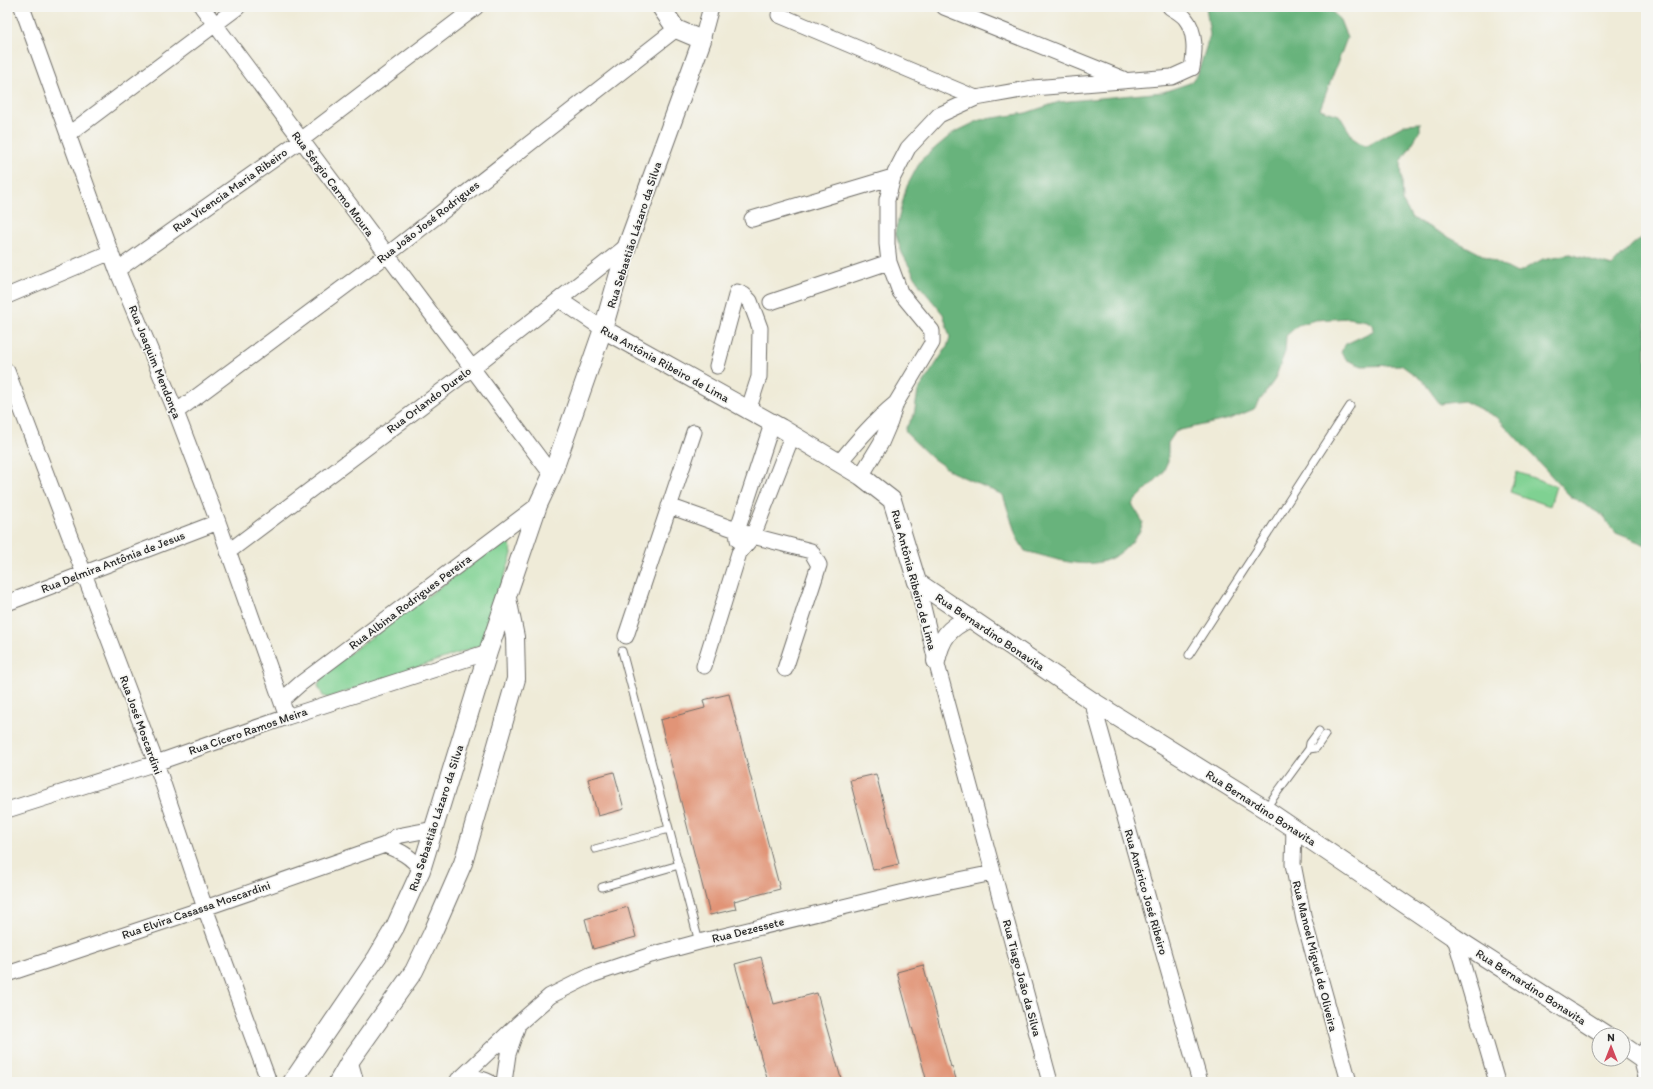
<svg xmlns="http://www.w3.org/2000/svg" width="1653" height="1089" font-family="Itim,sans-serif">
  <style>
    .green { fill: #7fd192; stroke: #557e5e }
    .forest { fill: #67b37c; stroke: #496f54 }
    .building { fill: #e19477 }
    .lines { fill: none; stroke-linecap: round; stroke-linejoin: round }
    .service-casing { stroke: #706e68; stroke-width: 9 }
    .minor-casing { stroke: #706e68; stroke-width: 17 }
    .tertiary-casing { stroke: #706e68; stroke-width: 20 }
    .service { stroke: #fff; stroke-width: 7 }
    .minor { stroke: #fff; stroke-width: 15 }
    .tertiary { stroke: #fff; stroke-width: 18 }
    .labels { text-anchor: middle; stroke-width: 3.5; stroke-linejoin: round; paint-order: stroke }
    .street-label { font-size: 12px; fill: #2b2b2b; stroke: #f6f6f2 }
  </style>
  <rect width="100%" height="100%" fill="#f6f6f2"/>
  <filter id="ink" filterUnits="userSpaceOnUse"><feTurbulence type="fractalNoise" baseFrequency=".025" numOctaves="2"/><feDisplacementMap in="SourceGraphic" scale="8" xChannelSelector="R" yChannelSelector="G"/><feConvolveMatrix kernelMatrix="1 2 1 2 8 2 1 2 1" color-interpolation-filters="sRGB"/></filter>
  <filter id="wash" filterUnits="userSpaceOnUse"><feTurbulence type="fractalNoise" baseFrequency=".012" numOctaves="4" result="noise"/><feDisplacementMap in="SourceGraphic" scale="16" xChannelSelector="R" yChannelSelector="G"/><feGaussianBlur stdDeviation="0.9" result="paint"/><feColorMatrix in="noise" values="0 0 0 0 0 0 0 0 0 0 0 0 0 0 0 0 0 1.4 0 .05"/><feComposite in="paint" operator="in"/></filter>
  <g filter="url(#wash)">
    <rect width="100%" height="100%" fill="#efebd8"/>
    <!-- green -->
    <path class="green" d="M1517,472L1556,486L1550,506L1510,492Z
      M504,540L510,544L512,554L482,645L328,698L323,696L318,686L324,672Z"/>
    <!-- forest -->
    <path class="forest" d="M1206,7H1328L1340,20L1347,38L1320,109L1339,115L1354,139L1365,146L1406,124L1420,123V131L1401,162L1403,202L1412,218L1517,273L1543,259L1570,254L1612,266L1632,245L1646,234V545L1616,533L1602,515L1570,496L1498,418L1464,401L1440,404L1423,381L1401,365L1362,366L1347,360L1341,353L1344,345L1373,331L1374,326L1367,321L1349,318L1315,320L1298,325L1286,336L1285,352L1275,379L1254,409L1230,419L1176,431L1168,443V461L1162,474L1132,504L1143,522C1140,533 1136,537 1129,545C1099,577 1061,560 1025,551L1017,538L1003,495L952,472L932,458L906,433L905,429L914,415L918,391L947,347L950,337L943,314L920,286L902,253L895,233L906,188L921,160L953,133L980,120L1026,113L1059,102L1163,92L1190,83L1198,73L1210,35Z"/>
    <g id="blocks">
      <!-- building -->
      <path class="building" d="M729,694L780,889L734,901L736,909L710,915L660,720L705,708L703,700Z
        M614,772L624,809L598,816L588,779Z
        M876,774L899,864L873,870L850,780Z
        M628,907L636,937L593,949L585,919Z
        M761,957L774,1004L817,993L842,1082H768L735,964Z
        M923,965L951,1067L952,1066L957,1082H927L897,972Z"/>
    </g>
  </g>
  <g filter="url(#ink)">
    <use href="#blocks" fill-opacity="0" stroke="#706e68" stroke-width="1"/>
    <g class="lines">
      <defs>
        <path id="service" d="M622,651L699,942
          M1189,655L1350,406
          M1309,749L1316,748L1325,735
          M1265,809L1309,749L1310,743L1319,731
          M595,849L669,829
          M602,887L679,865"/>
        <path id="minor" d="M22,7L117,270L176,412L218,522L287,717
          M202,7L552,475
          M944,7L1123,79
          M779,15L976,98
          M702,40L711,7
          M69,134L238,7
          M752,219L893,177
          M117,270L301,140L476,7
          M7,296L111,252
          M560,300L603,329
          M771,302L889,262
          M717,366L737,292L744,295L750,301L760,328L759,377L748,411
          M7,371L156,763L205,908L269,1082
          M176,412L387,255L676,29
          M839,463C857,441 874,421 896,403
          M861,476L881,443L890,422L896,403L932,343V331L900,292L889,262L887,244V200L893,177L908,148L939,115L976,98L1033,88L1172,77L1192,68C1195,53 1196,31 1185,18C1182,14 1175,10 1170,7
          M669,506L753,536L811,551L819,565L785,669
          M738,540L737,531L772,424
          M228,552L472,368L627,246
          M917,582L936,661L1050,1082
          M7,603L218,522
          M626,636L694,432
          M704,666L739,553L753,536L792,436
          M282,700L300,684L538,505
          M1092,701L1200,1082
          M7,810L156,763L287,717L488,652
          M1294,828L1293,864L1304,920L1349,1082
          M385,845C400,851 411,856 421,870
          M1455,938L1497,1082
          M7,974L205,908L385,845L397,836L434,829
          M1646,1049L1641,1058L1646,1077
          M350,1061L356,1082
          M460,1079L518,1024L550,996L592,975L651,955L699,942L925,887L993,873
          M458,1080C468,1076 480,1077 489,1082
          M504,1082L508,1054L518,1025"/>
        <path id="tertiary" d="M603,329L781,428L861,476L892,500L917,582L1092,701L1265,809L1455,938L1606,1035
          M936,661C941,638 948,628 970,618
          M1623,1046L1646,1062
          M292,1082L377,957L395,927L421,870L488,652L538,505L552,475L603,329L627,246L702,40L676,29L661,7
          M338,1082L350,1061L414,971L432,934L463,863L516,679L515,637L507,598"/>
      </defs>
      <!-- service casing -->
      <use href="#service" class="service-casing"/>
      <!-- minor casing -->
      <use href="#minor" class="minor-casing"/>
      <!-- tertiary casing -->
      <use href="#tertiary" class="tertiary-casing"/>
      <!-- service -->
      <use href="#service" class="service"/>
      <!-- minor -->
      <use href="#minor" class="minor"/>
      <!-- tertiary -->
      <use href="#tertiary" class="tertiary"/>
    </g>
  </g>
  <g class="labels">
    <!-- street labels -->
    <g class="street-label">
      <text transform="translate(333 184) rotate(53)" y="4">Rua Sérgio Carmo Moura</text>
      <text transform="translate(230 190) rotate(-35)" y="4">Rua Vicencia Maria Ribeiro</text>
      <text transform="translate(428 222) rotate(-38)" y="4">Rua João José Rodrigues</text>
      <text transform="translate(634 235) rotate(-72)" y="4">Rua Sebastião Lázaro da Silva</text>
      <text transform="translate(155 362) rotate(68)" y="4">Rua Joaquim Mendonça</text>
      <text transform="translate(665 364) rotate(29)" y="4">Rua Antônia Ribeiro de Lima</text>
      <text transform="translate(429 400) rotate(-37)" y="4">Rua Orlando Durelo</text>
      <text transform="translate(113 562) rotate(-21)" y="4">Rua Delmira Antônia de Jesus</text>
      <text transform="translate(914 580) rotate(75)" y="4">Rua Antônia Ribeiro de Lima</text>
      <text transform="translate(410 602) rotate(-37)" y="4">Rua Albina Rodrigues Pereira</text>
      <text transform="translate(990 632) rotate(34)" y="4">Rua Bernardino Bonavita</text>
      <text transform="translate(141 725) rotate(70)" y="4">Rua José Moscardini</text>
      <text transform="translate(248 731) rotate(-19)" y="4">Rua Cícero Ramos Meira</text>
      <text transform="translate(1261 808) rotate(33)" y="4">Rua Bernardino Bonavita</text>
      <text transform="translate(436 818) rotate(-72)" y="4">Rua Sebastião Lázaro da Silva</text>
      <text transform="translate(1146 892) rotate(74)" y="4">Rua Américo José Ribeiro</text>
      <text transform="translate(196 910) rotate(-19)" y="4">Rua Elvira Casassa Moscardini</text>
      <text transform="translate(748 930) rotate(-14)" y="4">Rua Dezessete</text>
      <text transform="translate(1315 956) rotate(76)" y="4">Rua Manoel Miguel de Oliveira</text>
      <text transform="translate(1022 978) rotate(75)" y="4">Rua Tiago João da Silva</text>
      <text transform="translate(1531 987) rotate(33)" y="4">Rua Bernardino Bonavita</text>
    </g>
  </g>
  <!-- margin -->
  <rect width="1653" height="1089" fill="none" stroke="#f6f6f2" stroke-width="24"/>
  <!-- north arrow -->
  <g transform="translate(1611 1047)"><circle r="19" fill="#f6f6f2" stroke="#a5a5a2"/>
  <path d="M0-3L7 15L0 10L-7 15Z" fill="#d1495b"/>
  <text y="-6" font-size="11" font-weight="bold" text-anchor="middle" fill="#2b2b2b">N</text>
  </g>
</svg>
